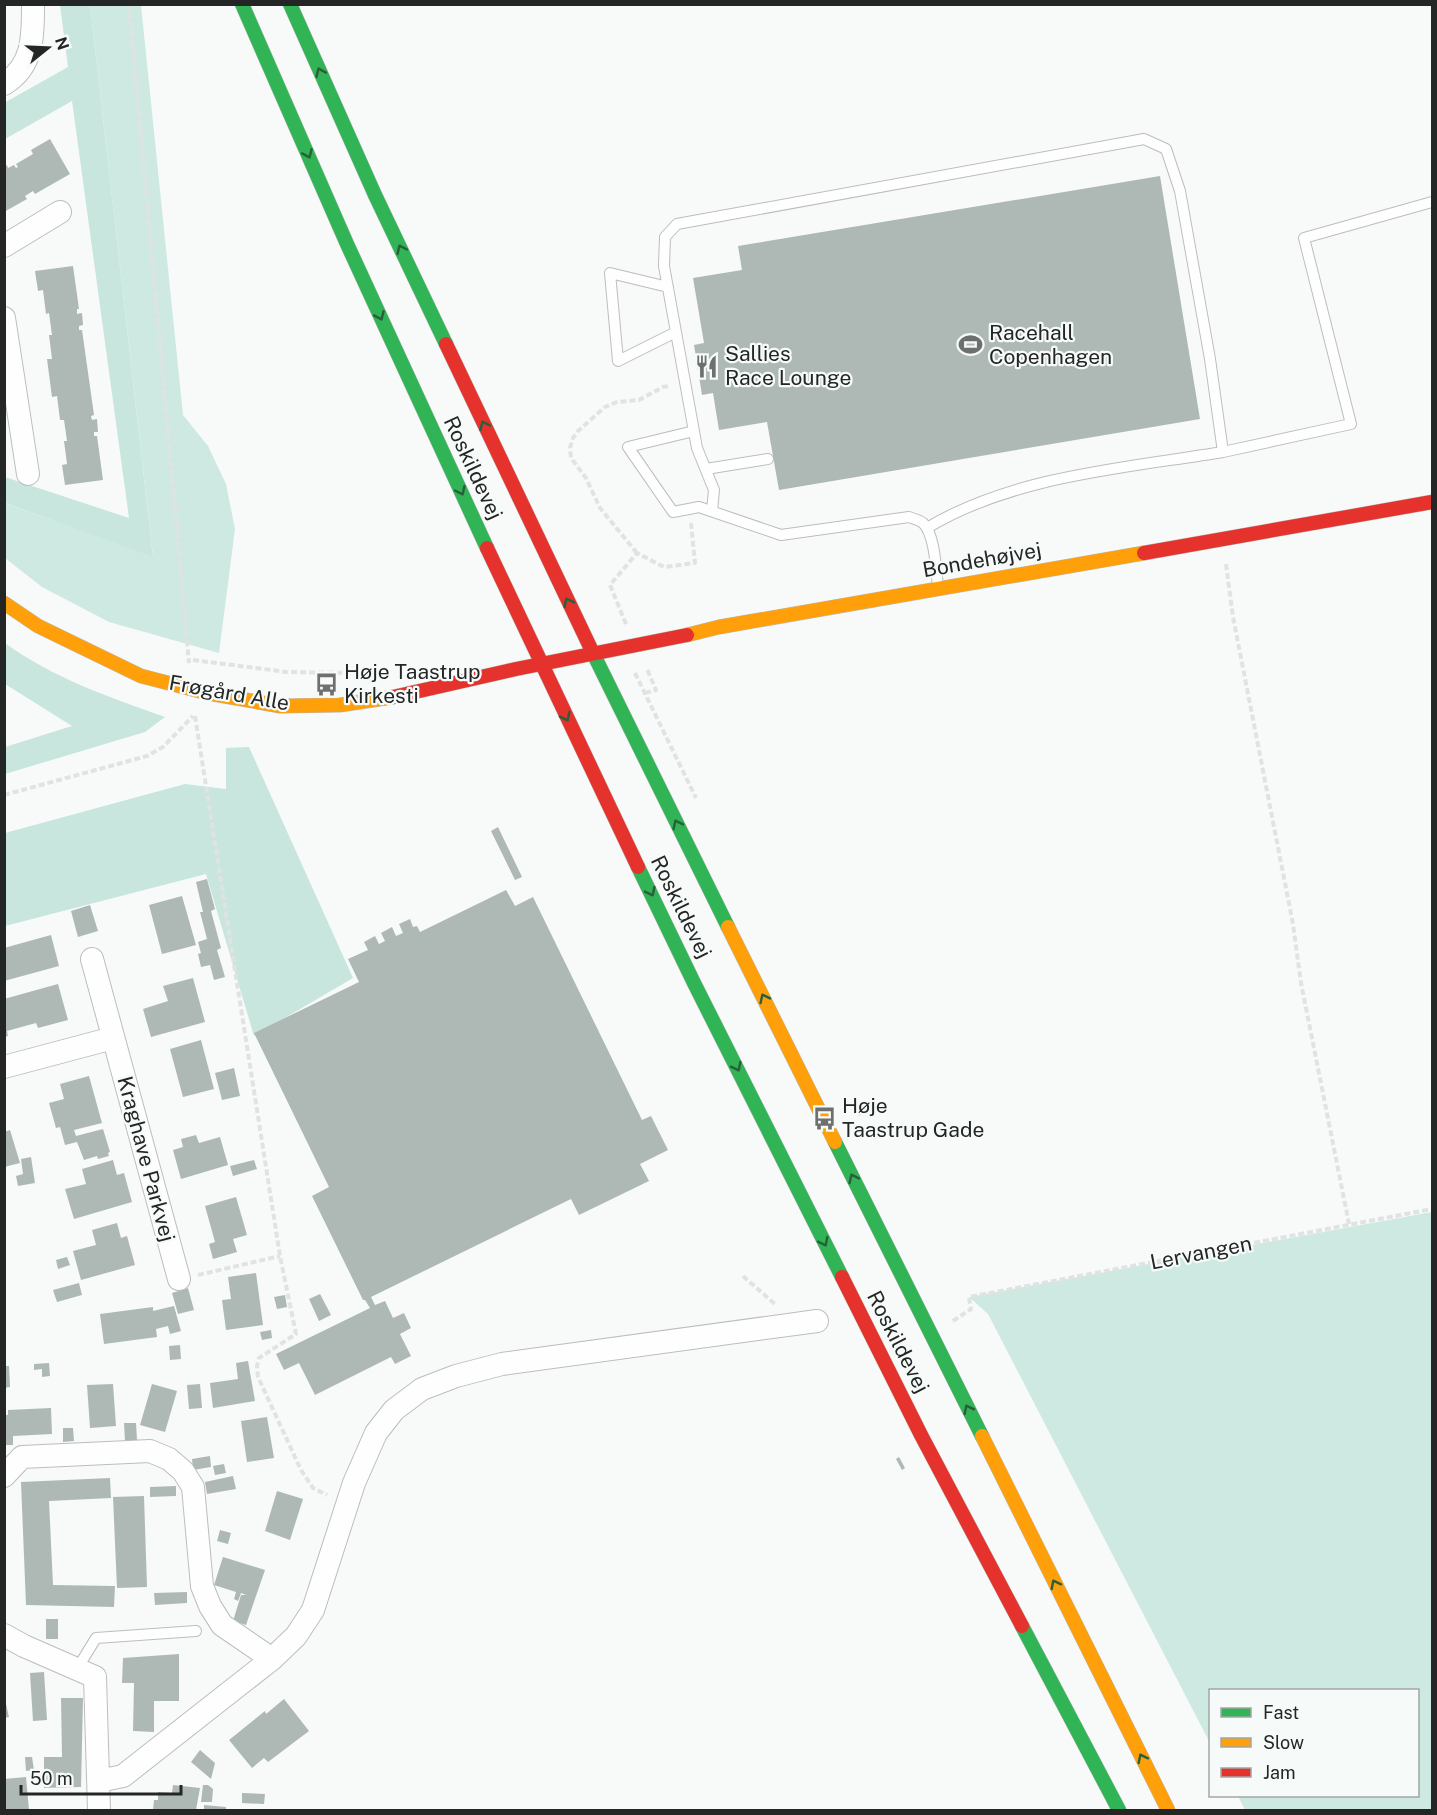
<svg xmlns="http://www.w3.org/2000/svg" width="1437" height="1815" font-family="'Public Sans',sans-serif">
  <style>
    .green { fill: #cee9e1 }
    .forest { fill: #c8e6dd }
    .building { fill: #aeb9b5 }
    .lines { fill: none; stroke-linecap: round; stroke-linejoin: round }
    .lane-casing { stroke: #bbbebc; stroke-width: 12 }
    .street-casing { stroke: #bbbebc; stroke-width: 24 }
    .fast-casing { stroke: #bbbebc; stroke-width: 15 }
    .slow-casing { stroke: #bbbebc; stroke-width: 15 }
    .jam-casing { stroke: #bbbebc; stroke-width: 15 }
    .path { stroke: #e1e2e2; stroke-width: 4; stroke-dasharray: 6 3; stroke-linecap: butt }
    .lane { stroke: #fefefe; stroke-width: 10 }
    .street { stroke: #fefefe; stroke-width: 22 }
    .fast { stroke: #30b455; stroke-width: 14 }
    .slow { stroke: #ff9f0a; stroke-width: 14 }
    .jam { stroke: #e5322d; stroke-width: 14 }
    .oneway { stroke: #295f39 }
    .labels { text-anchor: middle; stroke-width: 4.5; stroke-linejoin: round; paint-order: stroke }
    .poi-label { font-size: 21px; fill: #242626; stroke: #f6fbf9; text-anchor: start }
    .street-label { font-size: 21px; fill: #242626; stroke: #f6fbf9 }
  </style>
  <rect width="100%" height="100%" fill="#f7faf9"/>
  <!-- green -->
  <path class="green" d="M90,5H141L183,415L208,446L226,484L235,529L219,653L109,622L42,587L5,558L4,503L153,556Z
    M1432,1212V1810H1245L1238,1796H1418V1690H1210V1743L988,1314L969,1297Z"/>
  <!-- forest -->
  <path class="forest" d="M60,5H90L153,557L5,503V477L129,518L72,101L5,139L4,103L68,67Z
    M5,643C53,678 109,697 165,717L145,732L5,774V747L72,726L5,684Z
    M249,747L353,978L254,1036L206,874L5,926V833L185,784L226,789V748Z"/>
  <!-- building -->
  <path class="building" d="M50,139L70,174L35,194L33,191L25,196L27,199L4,212V167L7,165L8,168L14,165L16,168L18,167L16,164L33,154L31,150Z
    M1160,176L1200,419L779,490L767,422L719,430L713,393L702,395L694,345L704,343L693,278L742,270L738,246Z
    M73,266L79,309H77V314L82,313L83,325L79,326V330H82L94,415L91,416L92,420L97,419L98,432H94V436H97L103,480L65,485L62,465L67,464L64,441H67L64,420H60L57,396L52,397L47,359H52L49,335H52L49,313L46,314L43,290L38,291L35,271Z
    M498,827L522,877L515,880L491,831Z
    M207,879L215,909L211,911L221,948L217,950L225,977L214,980L210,965L201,967L198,954L201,953L198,942L207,939L200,912H203L196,882Z
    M506,890L515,906L533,897L642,1120L651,1116L668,1150L640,1164L649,1181L579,1215L571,1199L371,1297L375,1305L385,1301L393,1318L404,1313L411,1328L400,1334L411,1356L395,1364L391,1357L315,1395L299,1363L284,1370L276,1354L370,1308L365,1300H363L312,1196L329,1187L254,1033L359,982L348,959L368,950L364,942L375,936L379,944L385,941L381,933L392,927L396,936L403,933L399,924L410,919L413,927L417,926L420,932Z
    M182,896L196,945L162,954L149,905Z
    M90,905L98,931L78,937L71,911Z
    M51,935L59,966L4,981V948Z
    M193,978L205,1022L151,1037L143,1009L168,1001L163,986Z
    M58,984L68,1020L38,1028L36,1023L7,1031L8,1036L4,1037V999Z
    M201,1040L214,1089L183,1097L170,1049Z
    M234,1068L240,1096L222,1100L215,1073Z
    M89,1076L102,1123L74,1130L76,1136L103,1129L110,1152L108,1153L109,1156L98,1159L97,1156L84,1160L77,1142L65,1145L60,1127L56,1128L49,1103L64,1099L60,1084Z
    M858,1104L863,1114L859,1116L854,1106Z
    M10,1130L20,1163L4,1167V1132Z
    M196,1135L199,1143L220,1137L228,1165L181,1179L173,1150L183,1147L181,1139Z
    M31,1157L35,1183L18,1186L16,1176L23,1174L21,1159Z
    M113,1160L117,1175L124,1173L132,1202L74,1219L65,1189L86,1184L82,1169Z
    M254,1160L257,1169L233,1176L230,1166Z
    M236,1197L247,1235L233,1239L237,1252L213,1259L209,1244L215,1242L205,1206Z
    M117,1223L121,1238L127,1236L135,1265L81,1280L73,1251L96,1245L92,1230Z
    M67,1257L70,1265L58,1269L56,1260Z
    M256,1273L263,1325L226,1330L222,1300L231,1299L228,1277Z
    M79,1283L82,1295L57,1302L53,1290Z
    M188,1288L194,1310L178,1314L172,1293Z
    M320,1294L331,1315L319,1321L309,1299Z
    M285,1295L287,1307L277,1309L274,1297Z
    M174,1306L181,1331L170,1334L168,1326L156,1329L157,1337L104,1344L100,1314L153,1307V1311Z
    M271,1330L272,1338L262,1340L260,1332Z
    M180,1345L181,1359L170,1360L169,1346Z
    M248,1361L255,1401L213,1408L210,1383L238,1379L236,1363Z
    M49,1363L50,1376L42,1377V1369L34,1370V1364Z
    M4,1366H9L10,1387L4,1388Z
    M113,1384L116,1426L90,1428L87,1385Z
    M152,1384L177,1391L165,1432L140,1425Z
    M200,1384L202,1408L189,1409L187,1385Z
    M51,1408L52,1434L13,1436V1445H4V1415H8V1410Z
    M267,1417L274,1458L247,1462L241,1421Z
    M124,1423H136L137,1440L125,1441Z
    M63,1428H73L74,1441L63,1442Z
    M210,1456L211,1467L193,1470L192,1459Z
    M899,1457L905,1468L902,1470L896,1459Z
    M224,1464L226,1473L215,1475L213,1466Z
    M233,1476L236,1489L207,1494L205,1482Z
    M110,1478L111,1498L49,1501L53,1585L115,1586L114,1607L26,1605L21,1482Z
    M176,1486V1496L150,1497V1487Z
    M277,1491L303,1499L290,1540L265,1531Z
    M144,1496L147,1587L117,1588L113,1497Z
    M220,1530L231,1533L228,1544L217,1541Z
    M223,1557L265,1570L246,1625L233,1621L241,1595H246L241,1593L238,1601L234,1599L236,1592L214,1585Z
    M187,1592V1603L155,1605L154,1593Z
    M46,1619H58V1639H46Z
    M179,1654V1701H154V1732L133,1731L134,1683H122L123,1658Z
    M44,1672L47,1720L33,1721L30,1673Z
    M4,1695L9,1717L4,1718Z
    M61,1698H83L81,1787L44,1788V1757H62Z
    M284,1699L309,1731L268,1762L264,1758L252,1768L229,1740L265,1711L266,1714Z
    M200,1750L215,1763L211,1779L191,1762Z
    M25,1757H32L34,1770L26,1771Z
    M26,1777L29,1810H4V1779Z
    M173,1785L200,1788L196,1810H153L154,1800H158V1792L172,1793Z
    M203,1785H208L213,1789L212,1802H201Z
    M242,1793L265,1794L264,1804L242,1803Z
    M204,1805L226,1807V1810H204Z"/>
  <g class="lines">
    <defs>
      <path id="lane" d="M668,287L610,273L618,361L676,332
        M694,431L628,447L673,512L699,507L781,535L909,517C914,519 919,520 923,523C935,534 936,571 938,586
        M1223,452L1351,424L1304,238L1432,202
        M706,469L768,459
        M712,511L714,490L697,448L664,266L665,237L677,224L1144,139L1166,149L1180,191L1210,359L1223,452C1125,468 1013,476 927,528
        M77,1669L96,1638L196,1631"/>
      <path id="street" d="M4,84C34,66 33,35 33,4
        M4,246L60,212
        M4,318L28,474
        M92,959L179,1279
        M4,1067L113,1038
        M4,1476L22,1457L150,1451L169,1459L183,1471L193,1487L202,1586L210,1606L222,1625L272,1659
        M4,1635L24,1646L95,1677L99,1810
        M99,1781L123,1776L272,1659L296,1636L313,1610L354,1483L376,1433L394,1410L422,1389L456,1376L502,1364L817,1321"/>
      <path id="fast" d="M242,4L347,244L487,548
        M290,4L375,195L446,344
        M592,651L728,927
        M638,867L694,983L842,1277
        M835,1142L982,1436
        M1022,1626L1119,1810"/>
      <path id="slow" d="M4,603L38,626L141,676L207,693L280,706L340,705L393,697
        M687,635L719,627L1144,553
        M728,927L835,1142
        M982,1436L1168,1810"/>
      <path id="jam" d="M446,344L592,651
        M487,548L638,867
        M1144,553L1432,502
        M393,697L516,669L687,635
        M842,1277L921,1435L1022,1626"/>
    </defs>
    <!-- lane casing -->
    <use href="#lane" class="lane-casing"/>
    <!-- street casing -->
    <use href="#street" class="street-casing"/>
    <!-- fast casing -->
    <use href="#fast" class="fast-casing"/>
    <!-- slow casing -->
    <use href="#slow" class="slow-casing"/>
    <!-- jam casing -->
    <use href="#jam" class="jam-casing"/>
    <!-- path -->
    <path class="path" d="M129,4L189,663
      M637,553L600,508L586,478L571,458L570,448L573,438L578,431L605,407L617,402L639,400L663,387L670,386
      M1226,564L1233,617L1293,924L1301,983L1349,1224
      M626,624L610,585L637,553L664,567L695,563L691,523
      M193,660L287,672L362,673
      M635,673L696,798
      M645,693L656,690L647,669
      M195,716L280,1256L296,1334L259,1358L257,1366L258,1377L301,1470L313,1488L327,1495
      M4,795L147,756L163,747L193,716
      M198,1275L280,1256
      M743,1276L776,1305
      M953,1321L971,1309L969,1297L1432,1209"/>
    <!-- lane -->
    <use href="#lane" class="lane"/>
    <!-- street -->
    <use href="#street" class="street"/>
    <!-- fast -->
    <use href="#fast" class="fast"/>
    <!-- slow -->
    <use href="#slow" class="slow"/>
    <!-- jam -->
    <use href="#jam" class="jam"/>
  </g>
  <!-- one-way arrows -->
  <defs><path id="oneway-chevron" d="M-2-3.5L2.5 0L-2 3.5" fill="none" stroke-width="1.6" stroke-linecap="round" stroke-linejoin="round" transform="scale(1.5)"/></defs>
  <g class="oneway">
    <use href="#oneway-chevron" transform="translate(320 72) rotate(-114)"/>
    <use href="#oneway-chevron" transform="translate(308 154) rotate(66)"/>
    <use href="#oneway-chevron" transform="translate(401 249) rotate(-115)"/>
    <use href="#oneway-chevron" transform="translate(380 316) rotate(66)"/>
    <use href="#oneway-chevron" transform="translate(484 425) rotate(-115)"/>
    <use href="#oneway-chevron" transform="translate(461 491) rotate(65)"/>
    <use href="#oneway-chevron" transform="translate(568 602) rotate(-116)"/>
    <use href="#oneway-chevron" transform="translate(566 717) rotate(64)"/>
    <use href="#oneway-chevron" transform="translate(677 824) rotate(-116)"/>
    <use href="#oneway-chevron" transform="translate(651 892) rotate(64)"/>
    <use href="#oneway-chevron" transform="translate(764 998) rotate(-116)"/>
    <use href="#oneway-chevron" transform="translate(737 1067) rotate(63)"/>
    <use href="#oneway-chevron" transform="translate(853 1178) rotate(-116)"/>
    <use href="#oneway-chevron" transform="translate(824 1242) rotate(63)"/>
    <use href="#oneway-chevron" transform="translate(968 1409) rotate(-117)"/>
    <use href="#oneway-chevron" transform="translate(1055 1584) rotate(-117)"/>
    <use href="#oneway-chevron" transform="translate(1142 1758) rotate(-117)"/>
  </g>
  <!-- icons -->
  <defs>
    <symbol id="stadium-bare" viewBox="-9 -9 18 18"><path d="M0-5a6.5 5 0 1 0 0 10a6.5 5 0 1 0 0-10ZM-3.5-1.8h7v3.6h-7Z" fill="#6e7070" stroke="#f6fbf9" stroke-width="2.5" paint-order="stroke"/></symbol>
    <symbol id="restaurant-bare" viewBox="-9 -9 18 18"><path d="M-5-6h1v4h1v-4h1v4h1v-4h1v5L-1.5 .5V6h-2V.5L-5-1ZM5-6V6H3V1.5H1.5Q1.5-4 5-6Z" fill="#6e7070" stroke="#f6fbf9" stroke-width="2.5" paint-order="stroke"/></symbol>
    <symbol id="bus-bare" viewBox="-9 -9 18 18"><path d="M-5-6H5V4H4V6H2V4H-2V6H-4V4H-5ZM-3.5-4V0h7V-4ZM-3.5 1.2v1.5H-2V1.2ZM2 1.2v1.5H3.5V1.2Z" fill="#6e7070" stroke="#f6fbf9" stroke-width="2.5" paint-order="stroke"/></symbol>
  </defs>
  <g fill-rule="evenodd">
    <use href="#stadium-bare" x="954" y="328" width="33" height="33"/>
    <use href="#restaurant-bare" x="690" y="350" width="33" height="33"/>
    <use href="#bus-bare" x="310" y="668" width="33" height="33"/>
    <use href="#bus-bare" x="808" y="1102" width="33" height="33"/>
  </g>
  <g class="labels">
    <!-- poi labels -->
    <g class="poi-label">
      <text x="989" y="340">Racehall<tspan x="989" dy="24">Copenhagen</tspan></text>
      <text x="725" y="361">Sallies<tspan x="725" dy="24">Race Lounge</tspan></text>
      <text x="344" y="679">Høje Taastrup<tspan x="344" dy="24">Kirkesti</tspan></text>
      <text x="842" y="1113">Høje<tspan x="842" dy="24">Taastrup Gade</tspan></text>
    </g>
    <!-- street labels -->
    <g class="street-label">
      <text transform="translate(473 468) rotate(65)" y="7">Roskildevej</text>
      <text transform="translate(982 560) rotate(-10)" y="7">Bondehøjvej</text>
      <text transform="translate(229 693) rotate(10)" y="7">Frøgård Alle</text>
      <text transform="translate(681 907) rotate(64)" y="7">Roskildevej</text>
      <text transform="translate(146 1159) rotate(75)" y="7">Kraghave Parkvej</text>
      <text transform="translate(1201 1253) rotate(-11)" y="7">Lervangen</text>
      <text transform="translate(898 1342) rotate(63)" y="7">Roskildevej</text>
    </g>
  </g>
  <!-- border -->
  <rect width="1437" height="1815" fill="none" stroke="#242626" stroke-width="12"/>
  <!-- legend -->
  <rect x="1209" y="1689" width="210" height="108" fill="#f6fbf9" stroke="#a2a6a5" stroke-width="1.5"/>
  <rect x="1221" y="1708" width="30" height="9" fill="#30b455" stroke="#a2a6a5" stroke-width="1.5"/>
  <text x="1263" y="1719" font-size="18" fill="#242626">Fast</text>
  <rect x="1221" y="1738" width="30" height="9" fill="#ff9f0a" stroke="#a2a6a5" stroke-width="1.5"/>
  <text x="1263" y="1749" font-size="18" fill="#242626">Slow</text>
  <rect x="1221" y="1768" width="30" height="9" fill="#e5322d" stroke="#a2a6a5" stroke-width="1.5"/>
  <text x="1263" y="1779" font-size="18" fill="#242626">Jam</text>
  <!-- north arrow -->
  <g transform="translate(48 48) rotate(72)" stroke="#f6fbf9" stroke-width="4.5" paint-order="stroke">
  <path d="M0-4.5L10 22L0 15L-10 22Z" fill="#242626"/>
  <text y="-9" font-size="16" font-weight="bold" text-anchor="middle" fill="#242626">N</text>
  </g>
  <!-- scale -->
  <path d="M21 1785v9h160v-9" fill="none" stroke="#242626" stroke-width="3"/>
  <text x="30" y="1785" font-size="18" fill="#242626" stroke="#f6fbf9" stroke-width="4.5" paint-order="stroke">50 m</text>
</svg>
